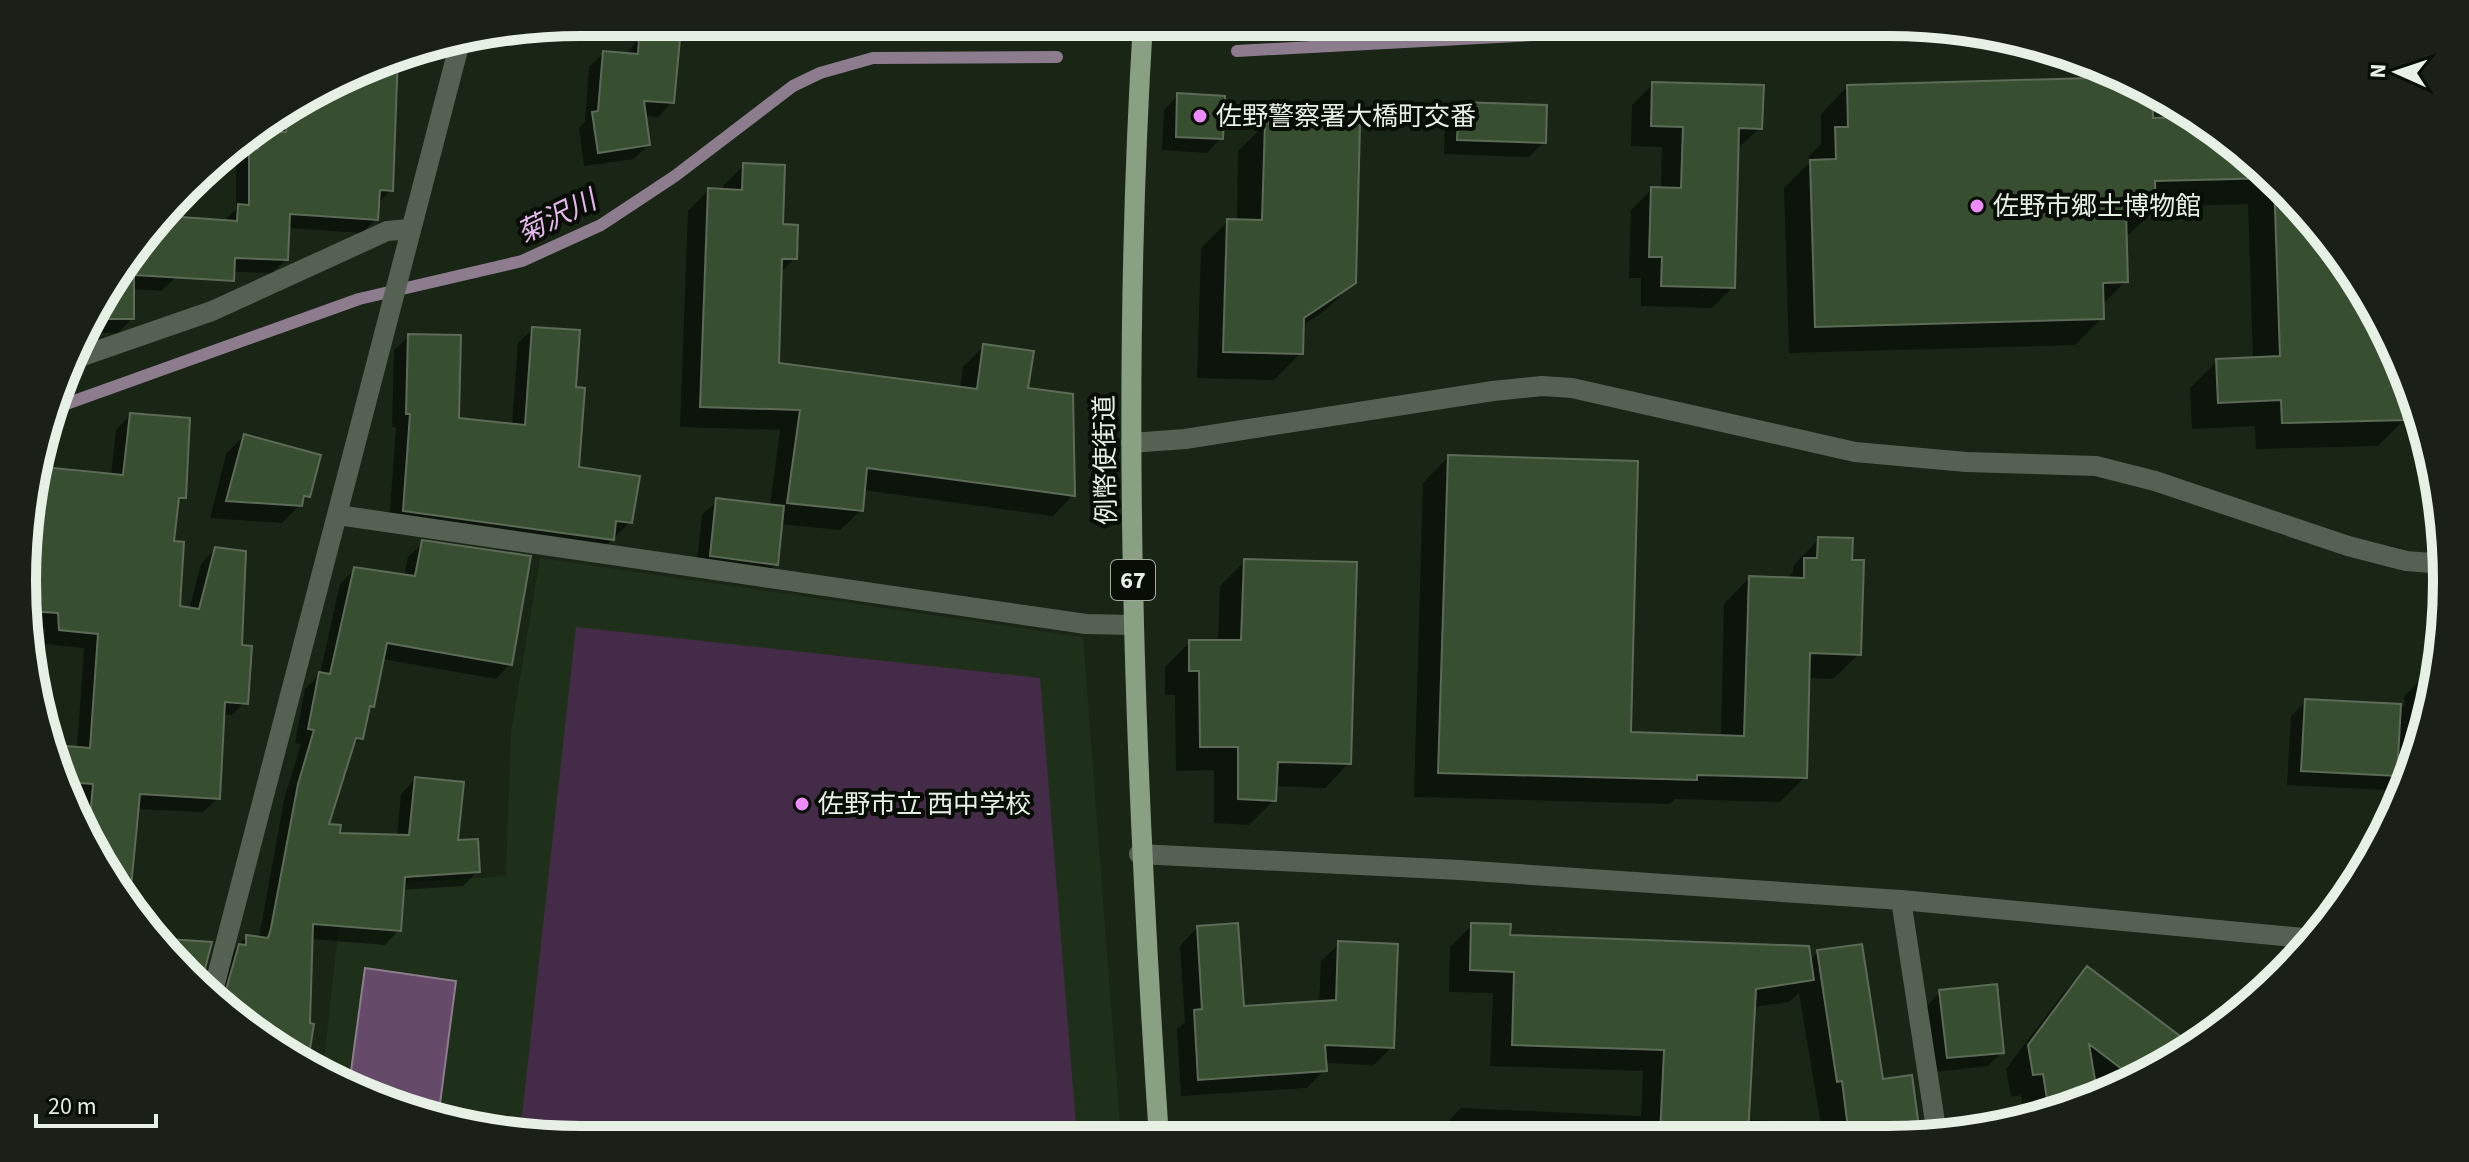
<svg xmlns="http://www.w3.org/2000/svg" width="2469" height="1162" font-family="'Source Sans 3','Noto Sans JP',sans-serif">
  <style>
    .built { fill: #1f301a }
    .green { fill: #442b48 }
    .water { fill: #654a69; stroke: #8c7c8e; stroke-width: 2 }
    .shadow { fill: #0007 }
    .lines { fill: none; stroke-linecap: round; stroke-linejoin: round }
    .stream { stroke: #8c7c8e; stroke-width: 12 }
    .building { fill: #374f30; stroke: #5c6b57; stroke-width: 2 }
    .minor { stroke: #556152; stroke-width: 20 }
    .tertiary { stroke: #556152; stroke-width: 20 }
    .primary { stroke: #89a082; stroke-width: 20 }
    .poi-dot { fill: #ec8cfa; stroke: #080d06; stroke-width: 3 }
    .labels { text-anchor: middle; stroke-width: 8; stroke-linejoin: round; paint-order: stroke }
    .shield { fill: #080d06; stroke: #a4aca2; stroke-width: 2 }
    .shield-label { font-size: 24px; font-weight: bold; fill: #e7f0e5 }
    .poi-label { font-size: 26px; fill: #e7f0e5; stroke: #080d06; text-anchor: start }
    .street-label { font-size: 26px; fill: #e7f0e5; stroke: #080d06 }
    .water-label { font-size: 28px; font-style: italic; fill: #e6b7ed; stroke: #080d06 }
    .rim { fill: none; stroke: #e7f0e5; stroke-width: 10 }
  </style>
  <rect width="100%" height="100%" fill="#192615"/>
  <!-- built -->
  <path class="built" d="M540,558L1083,637L1121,1138L581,1140L471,1129L367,1097L323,1070L340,915L356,886L506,876L511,732Z"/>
  <!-- green -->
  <path class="green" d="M576,627L1040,678L1077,1138L581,1140L520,1134Z"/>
  <!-- water -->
  <path class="water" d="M365,968L456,981L438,1119L367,1097L349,1086Z"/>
  <!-- shadow -->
  <path class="shadow" d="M640,38L672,102L658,117L644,116L648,145L634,159L584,166L579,128L585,122L589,67L604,53L625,55Z
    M397,54L391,190L377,204L376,219L362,233L288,228L286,259L272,273L218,271L225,220L236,209V142Z
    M2128,78L2150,90L2151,120L2202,119L2284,186L2353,271L2403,365L2405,419L2378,446L2256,449L2255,426L2192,429L2190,388L2217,361L2253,359L2248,204L2154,207V211L2125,238L2126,281L2101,306L2102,318L2075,345L1789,353L1784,188L1809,163V156L1821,144V114L1847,87Z
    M1653,84L1760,128L1737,149L1733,287L1712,308L1641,306V278H1629L1631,210L1652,189H1661L1662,147L1631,146L1632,105Z
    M1178,95L1221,138L1207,153L1162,150L1164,110Z
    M1460,104L1544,142L1529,157L1444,154L1445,119Z
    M1266,124L1354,282L1326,310L1302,326L1301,353L1274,380L1197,378L1201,248L1228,221H1237L1238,151Z
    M744,165L781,226L795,258L779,274L777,365L960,389L963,367L984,346L1026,390L1073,495L1053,516L863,490L861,510L840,530L780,524L776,564L762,578L696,570L702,515L717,501L770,506L780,430L680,427L688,211L709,190L723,191V186Z
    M172,211L176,277L161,291L132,289V318L118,333H83L116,271Z
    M533,329L574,389L577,469L630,522L598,554L389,525L396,427H392L394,350L409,336L457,420L512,425L518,343Z
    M130,415L184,497L176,505L172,542L178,608L189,610L201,564L215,549L240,647L247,700L232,715H222L218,798L203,812L137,809L131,911L80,829L55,747L77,749L84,648L45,644V627L28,626L34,468L111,476L116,430Z
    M244,436L308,496L282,523L210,518L226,454Z
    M1448,457L1629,734L1721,737L1724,604L1749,578L1786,579L1793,572L1794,565L1819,539L1850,562L1859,654L1833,679L1807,678L1805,777L1780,802L1675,799L1670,804L1414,797L1423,483Z
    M423,543L510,664L496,679L382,659L372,706L366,712L361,738L350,749L326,826L338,835L397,836L401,794L415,779L478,871L463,886L402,890L399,930L385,945L311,939L305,1059L214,1002L232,952L247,937L259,938L284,800L301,744L295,743L305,689L320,674L340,584L355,569L404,576L408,557Z
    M1245,561L1349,763L1325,788L1275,786L1274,800L1249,825L1214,823V770L1176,771L1175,695H1165V667L1190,642H1218L1220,586Z
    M2441,638L2436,691L2406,791L2287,785L2291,716L2306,701L2405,706L2404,696L2419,681L2431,679L2430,649Z
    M1472,925L1508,937L1809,961L1818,952L1881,1081L1910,1077L1918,1135L1823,1136L1799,993L1789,1002L1753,1007L1747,1120L1780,1121L1779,1136L1438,1137L1439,1131L1461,1108L1641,1116L1643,1071L1490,1066L1493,993L1449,992L1450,947Z
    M1197,928L1242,1008L1319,1003L1321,961L1339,944L1392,1047L1374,1065L1324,1063V1070L1307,1088L1181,1096L1177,1029L1185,1022L1180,946Z
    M2087,969L2190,1047L2105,1095L2093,1086L2095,1099L2025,1118L2021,1095L2011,1097L2006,1069L2065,991Z
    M1940,992L2002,1052L1988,1066L1933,1072L1926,1007Z"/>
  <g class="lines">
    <!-- stream -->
    <path class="stream" d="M1237,51L1682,27L1890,22
      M52,409L359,299L522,261L601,225L675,176L793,86L820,73L873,58L1057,57"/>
  </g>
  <!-- building -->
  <path class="building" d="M639,36L680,39L674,103L644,101L650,145L598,153L592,112L598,111L603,51L638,54Z
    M398,53L393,191L380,190L378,220L290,214L288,260L235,258L234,281L134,275V319H90L116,271L167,216L237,221L238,204L249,205V149H258L257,132H286L288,112Z
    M2125,77L2152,91L2153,118L2199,117L2274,178L2155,181L2156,212L2126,213L2128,282L2103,283L2104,319L1815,327L1810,160L1836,159L1835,127H1848L1847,85Z
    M1652,82L1764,85L1762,129L1739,128L1735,288L1661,286L1662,257H1649L1651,187L1681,188L1683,127L1651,126Z
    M1177,93L1225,96L1223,139L1176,137Z
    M1459,102L1547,105L1546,143L1457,140Z
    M1265,122L1360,125L1356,283L1304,318L1303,354L1223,352L1227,219L1262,220Z
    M743,163L785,165L783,224L798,225L797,259H782L779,363L977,389L983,344L1034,351L1028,388L1073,394L1075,496L867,468L863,511L787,503L800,410L700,407L708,188L742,190Z
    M2274,179L2353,271L2405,368L2407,420L2282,423L2281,400L2218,403L2216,359L2280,356Z
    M532,327L580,330L576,387L585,388L579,467L640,476L632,523L616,521L614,540L403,511L410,414H406L408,334L461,335L459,418L525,425Z
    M130,413L190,418L186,498H179L174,541L184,542L180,606L199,609L215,547L246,551L242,645L252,646L248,704L225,702L220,799L140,794L129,908L88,842L93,784L66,782L55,745L90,748L98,634L59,630L58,613L28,611L34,466L123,475Z
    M244,434L321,455L310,497L304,496L302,506L226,501Z
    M1448,455L1638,461L1631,732L1744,736L1749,576L1804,578V558H1817L1818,537L1853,538L1852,560H1864L1861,655L1810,653L1807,778L1697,775V780L1438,773Z
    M716,498L784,506L778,565L710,556Z
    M422,540L531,556L512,665L387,643L374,707L370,706L363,739L356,738L329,824L341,825L340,833L409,835L415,777L464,782L458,840L478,839L480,872L405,877L401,931L313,924L310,1023L314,1024L308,1061L221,1007L239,944L246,945V935L268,938L271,928L298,784L314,730L308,729L319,672L330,674L354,567L415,576Z
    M1244,559L1357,562L1351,764L1278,762L1276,801L1238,799V747H1200L1199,671H1189V640H1241Z
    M2305,699L2401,704L2397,776L2301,771Z
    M1238,923L1244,1006L1336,1000L1338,941L1398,944L1394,1048L1325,1045L1327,1071L1198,1080L1194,1010L1202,1009L1197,926Z
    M1471,923L1511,924L1510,935L1809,946L1814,980L1756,989L1748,1136H1660L1664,1050L1512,1045L1514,972L1470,970Z
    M153,938L212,942L200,988Z
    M1862,944L1883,1079L1912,1075L1920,1135L1849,1136L1842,1081L1837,1082L1817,950Z
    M2087,966L2192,1045L2135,1079L2089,1044L2098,1098L2049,1112L2043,1074L2033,1075L2028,1045Z
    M1997,984L2004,1053L1947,1058L1939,990Z"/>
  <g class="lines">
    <!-- minor -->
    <path class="minor" d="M68,361L212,311L387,231L409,229
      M338,515L1086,624L1133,625
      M1139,854L1459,870L1901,900L2314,939
      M1901,900L1937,1135
      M211,999L460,42"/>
    <!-- tertiary -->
    <path class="tertiary" d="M1131,443L1185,439L1493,391L1542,386L1572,388L1855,452L1966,462L2096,466L2155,481L2348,546L2406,561L2445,564"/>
    <!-- primary -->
    <path class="primary" d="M1143,22C1120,394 1134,766 1159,1138"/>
  </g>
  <!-- markers -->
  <g class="poi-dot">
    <circle cx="1200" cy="116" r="8"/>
    <circle cx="1977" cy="206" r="8"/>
    <circle cx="802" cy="804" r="8"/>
  </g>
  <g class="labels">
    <!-- shield labels -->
    <rect class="shield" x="1111" y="560" width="44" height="40" rx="6"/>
    <g class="shield-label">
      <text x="1133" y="588">67</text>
    </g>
    <!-- poi labels -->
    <g class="poi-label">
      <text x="1216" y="125">佐野警察署大橋町交番</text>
      <text x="1993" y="215">佐野市郷土博物館</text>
      <text x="818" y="813">佐野市立 西中学校</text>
    </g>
    <!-- street labels -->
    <g class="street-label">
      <text transform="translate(1105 460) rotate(-91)" y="9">例幣使街道</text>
    </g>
    <!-- water labels -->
    <g class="water-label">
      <text transform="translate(556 216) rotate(-26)" y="10">菊沢川</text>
    </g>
  </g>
  <!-- crop -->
  <path d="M0 0H2469V1162H0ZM581 36H1888A545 545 0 0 1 2433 581V581A545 545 0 0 1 1888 1126H581A545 545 0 0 1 36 581V581A545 545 0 0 1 581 36Z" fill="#1a1f18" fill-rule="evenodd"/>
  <path class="rim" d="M581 36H1888A545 545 0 0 1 2433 581V581A545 545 0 0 1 1888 1126H581A545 545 0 0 1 36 581V581A545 545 0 0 1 581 36Z"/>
  <!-- north arrow -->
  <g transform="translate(2397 72) rotate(273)" stroke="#080d06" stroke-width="6" paint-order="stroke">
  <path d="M0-6L14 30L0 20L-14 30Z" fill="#e7f0e5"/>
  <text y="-12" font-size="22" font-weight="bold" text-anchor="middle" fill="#e7f0e5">N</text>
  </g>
  <!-- scale -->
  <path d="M36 1114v12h120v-12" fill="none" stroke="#e7f0e5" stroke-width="4"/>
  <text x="48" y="1114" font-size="24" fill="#e7f0e5" stroke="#080d06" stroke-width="6" paint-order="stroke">20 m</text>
</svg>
